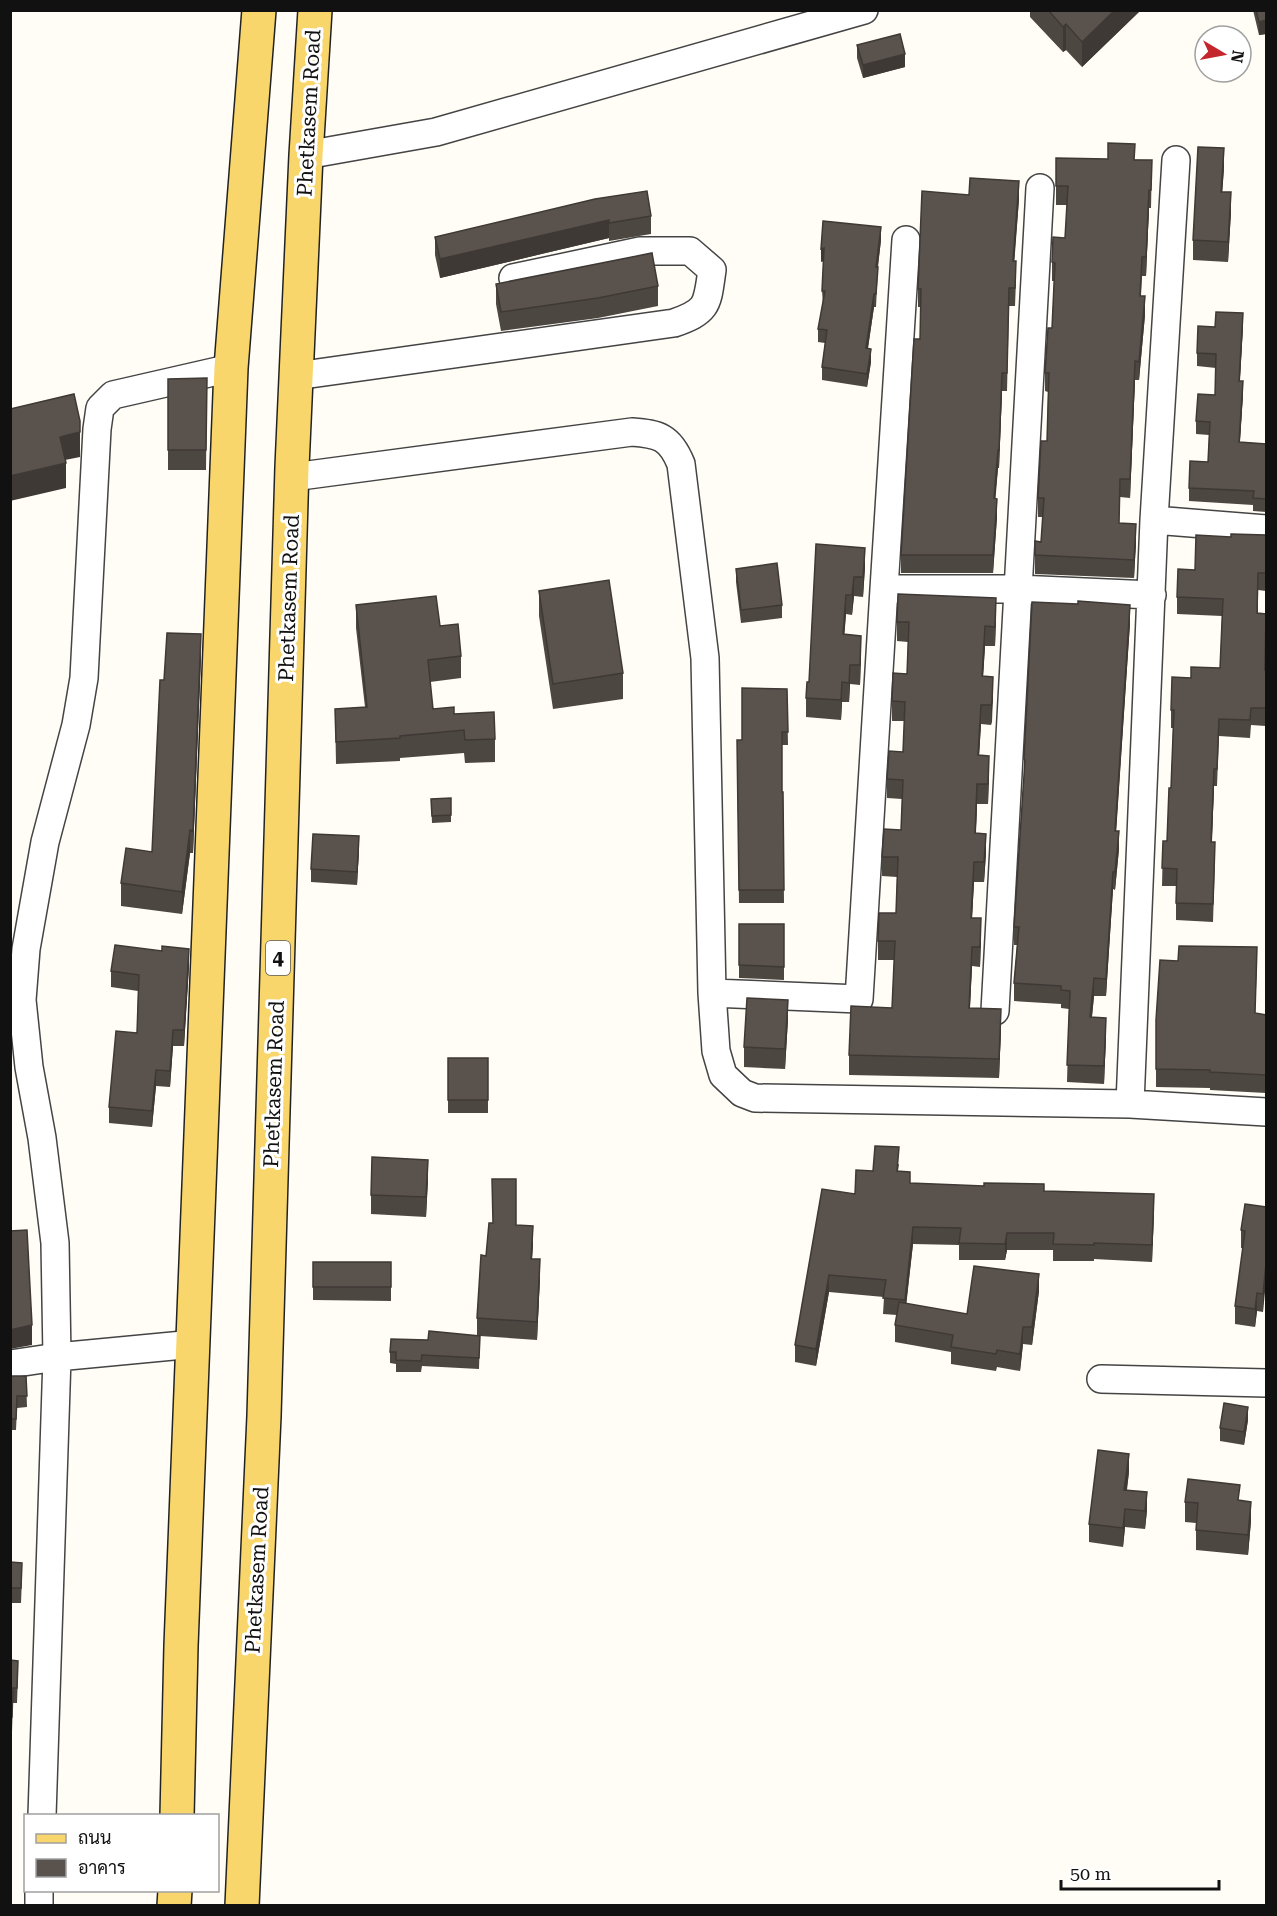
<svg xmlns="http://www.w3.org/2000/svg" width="1277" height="1916" font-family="'Roboto Serif',Sarabun,serif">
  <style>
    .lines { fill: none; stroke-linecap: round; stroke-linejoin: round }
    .minor-casing { stroke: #444; stroke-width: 30 }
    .major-casing { stroke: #222; stroke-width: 36 }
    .minor { stroke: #fff; stroke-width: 27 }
    .major { stroke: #f9d66b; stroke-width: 33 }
    .wall { fill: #4d4742 }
    .shaded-wall { fill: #3f3936 }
    .building { fill: #5a524d; stroke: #3f3936; stroke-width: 1.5 }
    .labels { text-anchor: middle; stroke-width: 6; stroke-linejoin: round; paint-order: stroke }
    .shield { fill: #fff; stroke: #585858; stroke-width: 1.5 }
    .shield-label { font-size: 20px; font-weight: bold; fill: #111 }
    .street-label { font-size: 21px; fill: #111; stroke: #fff }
  </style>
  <rect width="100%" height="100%" fill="#fffdf5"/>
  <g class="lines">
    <defs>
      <path id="minor" d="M306,155L436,132L864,10
        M296,376L674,323C709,311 707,304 712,270L690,251H640L513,278
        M293,477L632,432C659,434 670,437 681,464L705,658L712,993L716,1051L723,1075L742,1093L755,1098L1130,1104L1266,1112
        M1154,520L1266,529
        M884,589L906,240
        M712,993L859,999L884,589H1017L1152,595
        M995,1011L1040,188
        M1130,1104L1154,520L1176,160
        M10,1364L57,1357L194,1344
        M1101,1379L1266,1383
        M42,1816L57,1357L55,1243L42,1138L29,1067L22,1000L26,949L45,842L76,725L84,678L97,429L100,408L113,395L231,368
        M39,1906V1890"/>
      <path id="major" d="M177,1816L181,1646L231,368L259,10
        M174,1906L175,1890
        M242,1906L264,1416L292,467L306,155L315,10"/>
    </defs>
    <!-- minor casing -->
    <use href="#minor" class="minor-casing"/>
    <!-- major casing -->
    <use href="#major" class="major-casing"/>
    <!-- minor -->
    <use href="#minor" class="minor"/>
    <!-- major -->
    <use href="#major" class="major"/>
  </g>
  <!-- wall -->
  <path class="wall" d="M1030,10H1141L1082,67L1066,50L1063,52L1030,17Z
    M1253,10H1266V34L1259,35Z
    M857,45L905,67L863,78L857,58Z
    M1056,158L1152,160L1151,208H1149L1146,276H1142L1141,296L1145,315L1139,380H1135L1130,498L1120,497L1119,523L1136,542L1134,578L1035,574V555L1041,542L1043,517H1038V498L1047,441L1048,392L1045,391V373L1052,328L1054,281H1052V262L1065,238L1067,205H1056Z
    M1224,168L1222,192L1231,212L1228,262L1193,260V240Z
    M1019,199L1014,261L1016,280L1015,306H1009L1007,391H1002L999,468H998L995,498L997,517L993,573H901V555L920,339L921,307H918V289Z
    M651,216V234L609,241V238L440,278L435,255V237Z
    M881,240L878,267L876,307H874L868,348L871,362L867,387L822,380V367L825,343L818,342V329L823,304L822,291L824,261L821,262Z
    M496,284L658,286V306L598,318L501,331L496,304Z
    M1243,326L1240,381L1243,394L1240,442L1266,444V512L1253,511V505L1189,501V488L1208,462L1209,435L1196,434V421L1215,395L1216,368L1197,366V353L1215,327Z
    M207,378L206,470H168V379Z
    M1266,535V591L1258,590V613L1266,646L1265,670H1266V726L1251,725L1250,738L1219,736L1217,786H1214L1212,842L1215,860L1213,922L1176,920V886H1162L1163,841H1167L1171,788L1173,728H1171V710L1191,678L1220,668L1222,616L1177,614V597L1195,570L1231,537Z
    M816,544L865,567L863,597L854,596L852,615L846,614L844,635L861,655L860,685L850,684L849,702H842L841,720L806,717V698L809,682Z
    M736,569L782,605V618L741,623L736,582Z
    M539,591L623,673V699L553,709L539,616Z
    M356,605L440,626L461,656V678L430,682L433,709L454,714L495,739V762L465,763L464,753L400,758V761L336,764L335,709L365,707L356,628Z
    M996,618L995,646H985L983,676L993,696L992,722L991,725L981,724L979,755L989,775L988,804H977L976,833L986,853L984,882H974L972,918L981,938L980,967L972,966L970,1008L1001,1029L999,1078L849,1075V1055L892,1008L894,960H878V941L896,913L897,877L882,876V857L901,830L902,799L887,798V779L903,752L905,721H892V701L907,674L908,642L897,641V622Z
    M1130,623L1116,831L1119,849L1115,890L1113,889L1106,996H1094L1092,1017L1106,1035L1104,1084L1067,1082L1069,1009L1061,1008V1004L1014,1001V983L1017,945H1014V927L1024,777V759Z
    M201,657L193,853H190L182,914L121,906V883L152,852L164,680Z
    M787,689L788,745H782V792H783L784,903H739L737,740H742Z
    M451,798V822L432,823L431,799Z
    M359,849L357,885L311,882V869Z
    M739,924H784V980L739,978Z
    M1257,965L1255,1014L1266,1015V1093L1210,1090V1088L1156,1087V1020Z
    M189,966L184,1046H173L170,1087L156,1086L152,1127L109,1123V1107L137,1033L138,991L111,987V971Z
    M788,1019L785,1069L744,1067V1047Z
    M448,1058H488V1113H448Z
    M899,1164L898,1171L910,1183L1044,1191L1154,1211L1152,1262L1094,1259V1261H1053V1250H1007L1005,1260H959V1245L913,1244L906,1304L967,1314L1039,1291L1032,1345L1023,1344L1020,1371L997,1367L996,1371L951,1364V1352L895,1342V1325L897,1315L883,1314L884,1297L829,1292L816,1366L795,1362V1345L855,1194L873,1171Z
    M428,1179L426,1217L371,1214V1195Z
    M1266,1207L1263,1312L1257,1311L1255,1327L1235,1324V1306L1243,1248H1241V1230Z
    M516,1225L533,1244L532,1259L540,1277L537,1340L480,1336L479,1369L422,1366L421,1372H396V1364L390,1363V1352L428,1340L477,1335V1318L486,1256Z
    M313,1262H391V1301L313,1300Z
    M10,1376H26L27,1407L17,1408L16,1430H10Z
    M1248,1420L1244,1445L1220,1441V1428Z
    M1129,1472L1127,1490L1147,1510L1145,1529L1125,1527L1123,1547L1089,1542V1524Z
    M1240,1501L1251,1521L1248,1555L1196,1550V1523L1185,1522V1502Z
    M10,1562L22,1578L21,1603H10Z
    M10,1660L18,1675L17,1703H13L12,1732H10Z"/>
  <!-- shaded-wall -->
  <path class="shaded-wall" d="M1115,10H1141L1082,67V42Z
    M1266,20V34L1259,35V22Z
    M1066,24V50L1063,52V27Z
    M905,54V67L863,78V65Z
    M1224,148V168L1221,211V192Z
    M1019,181V199L1013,280V261Z
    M1149,190V208L1146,276V257Z
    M1231,192V212L1228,262V242Z
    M609,220V238L440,278V259Z
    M881,227V240L876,281V267Z
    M824,248V261L821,262V249Z
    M874,294V307L866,361V348Z
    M1145,296V315L1139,380V362Z
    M1243,313V326L1239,394V381Z
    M871,349V362L867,387V374Z
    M1135,361V380L1130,498V479Z
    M1002,373V391L999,468V450Z
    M1243,381V394L1239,455V442Z
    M80,421V457L60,461V437Z
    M998,450V468L994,517V498Z
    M66,463V488L10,501V476Z
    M997,499V517L993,573V555Z
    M1136,524V542L1134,578V560Z
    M865,548V567L863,597V577Z
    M854,577V596L852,615V595Z
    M846,595V614L843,654V634Z
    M996,598V618L995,646V627Z
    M1130,605V623L1115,849V831Z
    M985,626V646L982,696V676Z
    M201,634V657L193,853V831Z
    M861,636V655L860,685V665Z
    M850,665V684L849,702V683Z
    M993,677V696L991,725V705Z
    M842,682V702L841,720V700Z
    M981,705V724L978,775V755Z
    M989,756V775L988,804V784Z
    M1214,769V786L1211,860V842Z
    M977,784V804L975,853V833Z
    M190,830V853L182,914V892Z
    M1119,831V849L1115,890V872Z
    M986,834V853L984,882V862Z
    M359,836V849L357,885V872Z
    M974,862V882L971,938V918Z
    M1113,872V889L1106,996V979Z
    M981,918V938L980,967V947Z
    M972,947V966L969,1027V1008Z
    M189,949V966L184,1046V1030Z
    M1094,978V996L1090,1035V1017Z
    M788,1000V1019L785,1069V1049Z
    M1001,1009V1029L999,1078V1059Z
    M1106,1018V1035L1104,1084V1066Z
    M173,1030V1046L170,1087V1071Z
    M156,1070V1086L152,1127V1111Z
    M428,1160V1179L426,1217V1197Z
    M1154,1194V1211L1152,1262V1245Z
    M533,1226V1244L531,1276V1259Z
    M913,1227V1244L905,1316V1300Z
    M1007,1233V1250L1005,1260V1244Z
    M540,1259V1277L537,1340V1322Z
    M1266,1264V1282L1263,1312V1294Z
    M1039,1274V1291L1032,1345V1327Z
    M829,1275V1292L816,1366V1349Z
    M1257,1293V1311L1255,1327V1309Z
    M32,1325V1345L10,1349V1330Z
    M1023,1327V1344L1020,1371V1354Z
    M1248,1407V1420L1244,1445V1432Z
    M1129,1454V1472L1124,1508V1490Z
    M1147,1492V1510L1145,1529V1511Z
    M1251,1502V1521L1248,1555V1535Z
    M1125,1509V1527L1123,1547V1528Z"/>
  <!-- building -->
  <path class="building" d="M1048,10H1115L1082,42L1066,24L1063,27Z
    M1256,10H1266V20L1259,22Z
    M900,34L905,54L863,65L857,45Z
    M1108,143L1135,144L1134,160H1152L1151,190H1149L1146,257H1142L1140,296H1145L1139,362L1135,361L1130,479H1120L1119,523L1136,524L1134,560L1035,555V541L1041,542L1044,498H1038L1041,441H1047L1049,373H1045L1048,328H1052L1055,263L1052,262L1053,237L1065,238L1068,186H1056V158L1108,159Z
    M1198,147L1224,148L1221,192H1231L1228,242L1193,240Z
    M970,178L1019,181L1013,261H1016L1015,288H1009L1007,373H1002L999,450H998L994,498L997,499L993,555H901L914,339H920L921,289H918L922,191L969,195Z
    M647,191L651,216L609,223V220L440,259L435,237L595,199Z
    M823,221L881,227L876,267H878L876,294H874L866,348L871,349L867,374L822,367L827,330L818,329L825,291H822L824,248L821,249Z
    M652,253L658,286L598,298L501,312L496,284Z
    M1216,312L1243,313L1239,381H1243L1239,442L1266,444V499L1253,498L1254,491L1189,488L1190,461L1208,462L1210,422L1196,421L1198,394L1215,395L1216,354L1197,353L1198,326L1215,327Z
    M207,378L206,450H168V379Z
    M74,394L80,421V432L60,437L66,463L10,476V409Z
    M1231,534L1266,535V573H1258L1257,613L1266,614L1265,670H1266V708H1251L1250,720L1219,719L1217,769H1214L1211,842H1215L1213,904L1176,903L1177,869L1162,868L1163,841H1167L1169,788H1171L1174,710H1171L1172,677L1191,678V667L1220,668L1223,599L1177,597L1178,569L1195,570L1196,535L1231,537Z
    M816,544L865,548L863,577H854L852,595H846L843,634L861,636L860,665H850L849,683L842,682L841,700L806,698L807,682H809Z
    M777,563L782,605L741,610L736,569Z
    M609,580L623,673L553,684L539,591Z
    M898,594L996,598L995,627L985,626L982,676L993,677L992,702L991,705H981L978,755L989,756L988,784H977L975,833L986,834L984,862H974L971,918H981L980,947H972L969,1008L1001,1009L999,1059L849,1055L851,1006L892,1008L895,941H878L879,913H896L898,857H882L884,829L901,830L903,780L887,779L889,751L903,752L905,702L892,701L893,673L907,674L909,622H897Z
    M436,596L440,626L458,624L461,656L428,660L433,709L454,707V714L494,712L495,739L465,740L464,730L400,736V738L336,742L335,709L367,707L356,605Z
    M1078,601L1130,605L1115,831H1119L1115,872H1113L1106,979L1094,978L1090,1017L1106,1018L1104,1066L1067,1065L1070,991L1061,990V986L1014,983L1019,927H1014L1025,760L1024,759L1032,602L1078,604Z
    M167,633L201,634L193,831L190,830L182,892L121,883L126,848L152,852L160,680H164Z
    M742,688L787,689L788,732H782V792H783L784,890H739L737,740H742Z
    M451,798V815L432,816L431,799Z
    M313,834L359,836L357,872L311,869Z
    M739,924H784V967L739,965Z
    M115,945L162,951V946L189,949L184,1030H173L170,1071L156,1070L152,1111L109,1107L116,1031L137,1033L139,975L111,971Z
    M1179,946L1257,947L1255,1013L1266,1015V1075L1210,1072V1070L1156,1069V1020L1160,960L1178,961Z
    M747,998L788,1000L785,1049L744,1047Z
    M448,1058H488V1100H448Z
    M875,1146L899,1147L897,1171L910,1172V1183L984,1186V1183L1044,1184V1191L1154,1194L1152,1245L1094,1243V1245L1053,1244L1054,1233H1007L1005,1244L959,1243L961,1228L913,1227L905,1300L883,1298L886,1280L829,1275L816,1349L795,1345L822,1189L855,1194L856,1170L873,1171Z
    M372,1157L428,1160L426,1197L371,1195Z
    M492,1179H516V1225L533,1226L531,1259H540L537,1322L477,1318L481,1255L486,1256L489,1223H493Z
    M1245,1204L1266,1207V1264L1263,1294L1257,1293L1255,1309L1235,1306L1245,1231L1241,1230Z
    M27,1230L32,1325L10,1330V1231Z
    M313,1262H391V1287H313Z
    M974,1266L1039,1274L1032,1327H1023L1020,1354L997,1350L996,1354L951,1347L953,1335L895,1325L899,1302L967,1314Z
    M429,1331L480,1336L479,1358L422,1355L421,1361L396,1360V1352H390L391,1339L428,1340Z
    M10,1376H26L27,1396H17L16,1419H10Z
    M1224,1403L1248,1407L1244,1432L1220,1428Z
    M1098,1450L1129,1454L1124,1490L1147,1492L1145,1511L1125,1509L1123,1528L1089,1524Z
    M1188,1479L1240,1485L1238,1500L1251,1502L1248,1535L1196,1530L1198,1503L1185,1502Z
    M10,1562L22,1563L21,1588H10Z
    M10,1660L18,1661L17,1688H13L12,1717H10Z"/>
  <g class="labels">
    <!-- shield labels -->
    <rect class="shield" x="266" y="941" width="24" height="34" rx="4.5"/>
    <g class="shield-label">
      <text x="278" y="965">4</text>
    </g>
    <!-- street labels -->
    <g class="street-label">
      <text transform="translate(309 113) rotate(-87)" y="7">Phetkasem Road</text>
      <text transform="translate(289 598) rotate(-88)" y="7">Phetkasem Road</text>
      <text transform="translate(274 1084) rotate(-88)" y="7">Phetkasem Road</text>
      <text transform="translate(257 1570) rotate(-87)" y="7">Phetkasem Road</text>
    </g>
  </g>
  <!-- border -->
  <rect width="1277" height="1916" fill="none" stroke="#111111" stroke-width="24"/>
  <!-- legend -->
  <rect x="24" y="1814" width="195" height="78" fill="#ffffff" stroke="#a0a0a0" stroke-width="1.5"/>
  <rect x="36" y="1834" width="30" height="9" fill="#f9d66b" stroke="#a0a0a0" stroke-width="1.5"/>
  <text x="78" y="1844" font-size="18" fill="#111111">ถนน</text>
  <rect x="36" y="1859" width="30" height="18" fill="#5a524d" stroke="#a0a0a0" stroke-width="1.5"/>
  <text x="78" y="1874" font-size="18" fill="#111111">อาคาร</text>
  <!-- north arrow -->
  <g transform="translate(1223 54) rotate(100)"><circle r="28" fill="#ffffff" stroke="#a0a0a0" stroke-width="1.5"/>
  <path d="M0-4.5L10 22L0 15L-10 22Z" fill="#c4262e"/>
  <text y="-9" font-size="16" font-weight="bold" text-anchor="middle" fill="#111111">N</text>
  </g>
  <!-- scale -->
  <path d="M1061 1880v9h158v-9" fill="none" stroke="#111111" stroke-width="3"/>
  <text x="1070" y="1880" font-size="18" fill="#111111" stroke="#ffffff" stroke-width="4.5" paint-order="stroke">50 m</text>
</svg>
